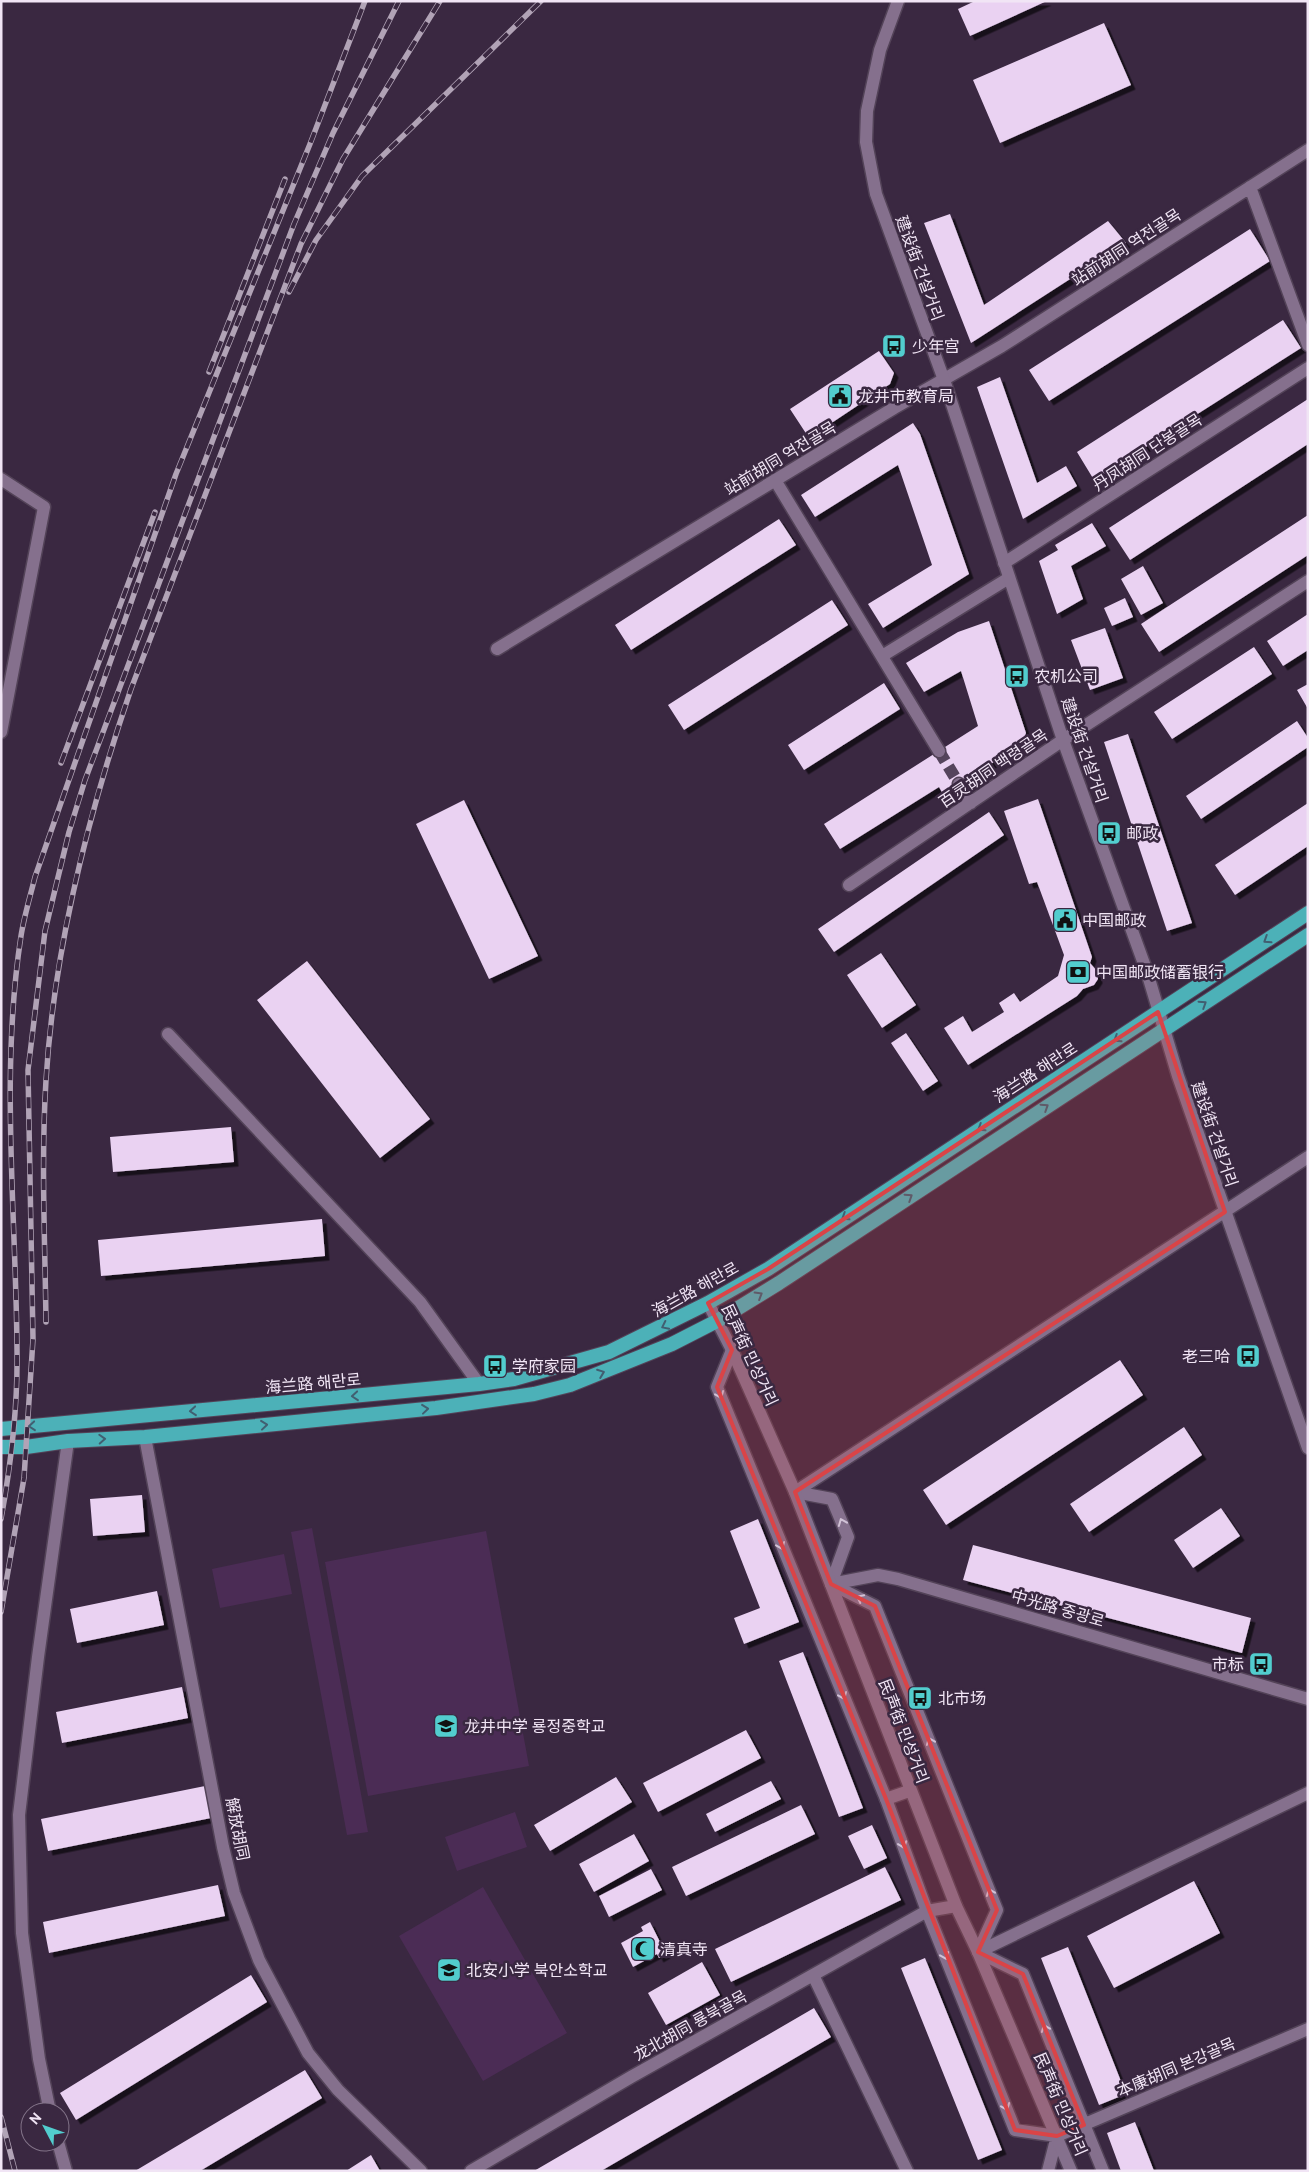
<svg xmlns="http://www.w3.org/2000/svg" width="1309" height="2172" font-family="Overpass,'Noto Sans SC','Noto Sans KR',sans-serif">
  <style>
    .green { fill: #4b2c55 }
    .building { fill: #ead2f2; filter: url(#shadow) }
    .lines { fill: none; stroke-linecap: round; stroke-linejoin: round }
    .minor-tunnel { stroke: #55445c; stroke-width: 12; stroke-dasharray: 12 6; stroke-linecap: butt }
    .minor-casing { stroke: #534358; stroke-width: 15 }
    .tertiary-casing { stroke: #534358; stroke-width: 15 }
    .secondary-casing { stroke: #534358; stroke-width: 15 }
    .trunk-casing { stroke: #534358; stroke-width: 16 }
    .minor { stroke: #85708d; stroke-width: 12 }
    .tertiary { stroke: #85708d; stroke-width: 12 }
    .secondary { stroke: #85708d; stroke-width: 12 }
    .trunk { stroke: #4cb1b8; stroke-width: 14 }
    .rail-casing { stroke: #b1a3b6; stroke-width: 5.5 }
    .rail { stroke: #3a2841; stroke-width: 4; stroke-dasharray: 11; stroke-linecap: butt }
    .oneway { stroke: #415f71 }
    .oneway2 { stroke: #d1c2d6 }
    .marked { fill: #da4447; fill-opacity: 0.2; stroke: #da4447; stroke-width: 4; stroke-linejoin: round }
    .labels { text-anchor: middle; stroke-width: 5; stroke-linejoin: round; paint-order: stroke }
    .street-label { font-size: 16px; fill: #f1e5f5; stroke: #3a2841 }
    .poi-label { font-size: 16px; fill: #f1e5f5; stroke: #3a2841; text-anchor: start }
  </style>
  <defs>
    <filter id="shadow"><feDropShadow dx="4.5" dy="4.5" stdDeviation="0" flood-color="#0009"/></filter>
  </defs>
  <rect width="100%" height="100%" fill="#3a2841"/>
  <!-- green -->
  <path class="green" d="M312,1528L368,1832L347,1835L291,1532Z
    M486,1531L529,1766L368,1796L325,1562Z
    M284,1554L292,1594L220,1608L212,1569Z
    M515,1812L527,1847L457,1871L445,1837Z
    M483,1887L567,2033L483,2081L399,1936Z"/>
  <!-- building -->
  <path class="building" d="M975,1H1047L970,36L958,9Z
    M1104,23L1131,85L1000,143L973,80Z
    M950,214L984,305L1108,221L1126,243L971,343L924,223Z
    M1250,229L1270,261L1049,401L1029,370Z
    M1283,320L1301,348L1094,480L1077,452Z
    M879,351L894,373L890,384L809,438L790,409Z
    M1000,377L1037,483L1066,466L1077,486L1023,519L977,387Z
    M1308,399V444L1130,560L1109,528Z
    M913,423L920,434L969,574L883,628L868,604L932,565L898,465L815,517L801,495Z
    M1308,515V555L1159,652L1141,624Z
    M779,519L796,545L631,650L615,625Z
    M1092,523L1106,546L1071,566L1083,599L1057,614L1039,561L1058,550L1055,545Z
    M1143,566L1163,603L1141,615L1121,579Z
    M1125,598L1133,617L1112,626L1104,608Z
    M832,600L848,625L684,730L668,705Z
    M1308,614V650L1283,666L1267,641Z
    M989,621L1026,733L1021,745L943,794L939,787L840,849L824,824L978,726L961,671L924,692L906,663L958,632Z
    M1105,628L1123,678L1090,690L1071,640Z
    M1254,647L1272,674L1172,739L1154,712Z
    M884,683L900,709L804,770L788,745Z
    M1308,684V709L1297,690Z
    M1297,721L1308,738V747L1201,819L1186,796Z
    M1128,734L1192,923L1167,931L1104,742Z
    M1038,799L1092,957L1090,963L1097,971L1098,979L1094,985L1083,989L1077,996L968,1065L944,1028L963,1016L972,1032L1004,1012L999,1003L1014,993L1020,1002L1058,976L1064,955L1037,882L1029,884L1004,811Z
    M464,800L538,956L489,979L416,824Z
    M1308,803V846L1235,895L1215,865Z
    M989,812L1004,835L834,952L818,929Z
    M881,953L916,1005L882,1028L847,975Z
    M307,961L430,1119L380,1158L257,1000Z
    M906,1033L938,1081L923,1091L891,1043Z
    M231,1127L234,1162L113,1172L110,1137Z
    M322,1219L325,1256L101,1276L98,1240Z
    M1120,1360L1143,1395L946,1525L923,1490Z
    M1184,1427L1202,1455L1089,1532L1070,1504Z
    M142,1495L145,1532L93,1536L90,1499Z
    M1221,1508L1240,1536L1193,1568L1174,1540Z
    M758,1519L799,1622L744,1644L734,1618L760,1608L730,1531Z
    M973,1545L1251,1618L1242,1653L963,1580Z
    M157,1591L164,1625L77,1643L70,1609Z
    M803,1652L863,1808L839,1817L779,1661Z
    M182,1687L188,1718L62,1743L56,1712Z
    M746,1730L761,1758L658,1812L643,1783Z
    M616,1777L632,1802L550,1851L534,1825Z
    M771,1781L781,1799L715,1832L706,1814Z
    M205,1786L211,1818L48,1851L41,1819Z
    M801,1805L815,1834L686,1896L672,1867Z
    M872,1825L887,1858L864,1869L848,1836Z
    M634,1834L649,1861L594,1892L579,1864Z
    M885,1867L901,1900L731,1982L715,1949Z
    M651,1869L662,1890L609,1917L599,1896Z
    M1194,1881L1220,1933L1114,1988L1087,1936Z
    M218,1885L225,1916L49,1953L43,1922Z
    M650,1922L666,1954L659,1958L657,1954L633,1967L621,1943L643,1931L641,1927Z
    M1068,1947L1126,2094L1099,2105L1041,1958Z
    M925,1958L1002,2150L978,2160L901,1968Z
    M702,1962L720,1995L666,2025L648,1993Z
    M251,1975L267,2002L76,2120L60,2093Z
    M814,2008L831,2037L601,2171H534Z
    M305,2070L322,2098L200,2171H135Z
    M1135,2122L1154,2171H1121L1107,2133Z
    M371,2155L380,2171H346Z"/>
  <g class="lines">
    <!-- minor-tunnel -->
    <path class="minor-tunnel" d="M939,751L959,784"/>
    <defs>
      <path id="minor" d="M1250,187L1308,345
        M1,479L44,507L1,732
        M775,480L939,751
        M1004,563L1308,368
        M497,649L894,408L1002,346L1308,150
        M882,656L1009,578
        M959,784L971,803
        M849,885L1063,740L1308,581
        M168,1034L420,1302L479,1384
        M732,1350L717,1387L886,1799L927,1911L1015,2130L1057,2136
        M145,1437L223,1847L234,1893L259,1960L308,2053L338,2090L421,2171
        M795,1492L832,1499L848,1537L831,1584L875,1606L997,1910L978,1952L1023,1974L1103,2171
        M795,1492L1308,1157
        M813,1975L907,2171
        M1057,2136L1308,2029
        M471,2171L631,2077L927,1911L956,1906
        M1048,2171L1057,2136"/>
      <path id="tertiary" d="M898,1L880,50L867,111L866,142L876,194L944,380L1063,740L1147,972L1178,1076L1308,1448
        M831,1584L878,1575L898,1579L1308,1699
        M978,1952L1308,1793
        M50,2112L39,2059L22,1933L19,1815L38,1657L68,1441
        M58,2142L66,2171"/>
      <path id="secondary" d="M708,1303L732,1350L795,1492L956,1906L978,1952L1071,2171
        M886,1799L909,1791"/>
      <path id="trunk" d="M1,1429L479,1384L514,1379L609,1352L708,1303L768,1269L1308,913
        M1,1447H26L68,1441L145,1437L436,1408L534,1394L570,1385L672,1344L717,1321L779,1283L1308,935"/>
    </defs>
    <!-- minor casing -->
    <use href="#minor" class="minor-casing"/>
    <!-- tertiary casing -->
    <use href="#tertiary" class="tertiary-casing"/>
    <!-- secondary casing -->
    <use href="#secondary" class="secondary-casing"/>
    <!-- trunk casing -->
    <use href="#trunk" class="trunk-casing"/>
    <!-- minor -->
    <use href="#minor" class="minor"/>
    <!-- tertiary -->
    <use href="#tertiary" class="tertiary"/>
    <!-- secondary -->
    <use href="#secondary" class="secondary"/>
    <!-- trunk -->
    <use href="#trunk" class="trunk"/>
    <defs>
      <path id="rail" d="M289,292L316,240L362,176L541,1
        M209,372L285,179
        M61,763L155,512
        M46,1322C45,1241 41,1161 46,1080C54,947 88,815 131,689L301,244L343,159L440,1
        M1,1519C11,1464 18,1406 17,1349C16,1212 0,1072 21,936C24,917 30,897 35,877L176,474L310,144L365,1
        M1,1612L24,1478L33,1339L28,1070L45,931L69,832L85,780L294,224L333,133L399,1
        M1,2117L15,2171"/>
    </defs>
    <!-- rail casing -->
    <use href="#rail" class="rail-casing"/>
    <!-- rail -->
    <use href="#rail" class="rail"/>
  </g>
  <!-- one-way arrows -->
  <defs><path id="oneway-chevron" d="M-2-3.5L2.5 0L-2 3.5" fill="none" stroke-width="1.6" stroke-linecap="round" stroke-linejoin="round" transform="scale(1.25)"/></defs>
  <g class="oneway">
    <use href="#oneway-chevron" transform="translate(1267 940) rotate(147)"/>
    <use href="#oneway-chevron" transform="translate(1203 1004) rotate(-33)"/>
    <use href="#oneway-chevron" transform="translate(1117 1039) rotate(147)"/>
    <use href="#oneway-chevron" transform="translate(1045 1107) rotate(-33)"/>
    <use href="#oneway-chevron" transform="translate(981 1128) rotate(147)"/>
    <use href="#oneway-chevron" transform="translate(909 1197) rotate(-33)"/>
    <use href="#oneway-chevron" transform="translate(845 1217) rotate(147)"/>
    <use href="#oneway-chevron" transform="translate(759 1295) rotate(-31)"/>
    <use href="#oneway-chevron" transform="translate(665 1326) rotate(154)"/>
    <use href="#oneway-chevron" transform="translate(601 1373) rotate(-21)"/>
    <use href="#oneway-chevron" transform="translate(355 1396) rotate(175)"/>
    <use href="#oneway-chevron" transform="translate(425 1409) rotate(-6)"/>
    <use href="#oneway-chevron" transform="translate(193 1411) rotate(175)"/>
    <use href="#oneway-chevron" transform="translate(264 1425) rotate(-6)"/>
    <use href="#oneway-chevron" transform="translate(32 1426) rotate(175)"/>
    <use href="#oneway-chevron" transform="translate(102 1439) rotate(-3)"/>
  </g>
  <g class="oneway2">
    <use href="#oneway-chevron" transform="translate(720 1395) rotate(68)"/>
    <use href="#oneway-chevron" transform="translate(842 1522) rotate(-112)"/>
    <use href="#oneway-chevron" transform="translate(781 1546) rotate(68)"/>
    <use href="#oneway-chevron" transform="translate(860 1598) rotate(-154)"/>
    <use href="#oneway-chevron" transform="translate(843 1696) rotate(67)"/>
    <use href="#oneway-chevron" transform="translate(930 1741) rotate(-112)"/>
    <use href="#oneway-chevron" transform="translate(903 1845) rotate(70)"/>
    <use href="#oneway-chevron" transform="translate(990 1892) rotate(-112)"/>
    <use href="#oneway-chevron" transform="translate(945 1956) rotate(68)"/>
    <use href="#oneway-chevron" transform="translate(1045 2028) rotate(-112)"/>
    <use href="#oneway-chevron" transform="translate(1006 2107) rotate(68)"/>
  </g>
  <!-- marked area -->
  <path class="marked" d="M1158,1012L1225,1212L795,1492L831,1584L875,1606L997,1910L978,1952L1023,1974L1084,2125L1057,2136L1015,2130L886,1799L717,1387L732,1350L708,1303L768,1269Z"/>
  <!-- icons -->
  <defs>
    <symbol id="bus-square" viewBox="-11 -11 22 22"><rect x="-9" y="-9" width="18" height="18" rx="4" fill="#52cdce" stroke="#3a2841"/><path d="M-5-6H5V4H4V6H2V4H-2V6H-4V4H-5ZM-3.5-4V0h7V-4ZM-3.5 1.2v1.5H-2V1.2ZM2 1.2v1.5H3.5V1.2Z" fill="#111"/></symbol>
    <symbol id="civic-square" viewBox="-11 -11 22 22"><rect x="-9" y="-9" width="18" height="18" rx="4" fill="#52cdce" stroke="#3a2841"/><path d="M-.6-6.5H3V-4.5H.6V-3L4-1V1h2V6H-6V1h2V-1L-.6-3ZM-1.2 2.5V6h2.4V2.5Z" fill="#111"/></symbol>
    <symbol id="bank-square" viewBox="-11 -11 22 22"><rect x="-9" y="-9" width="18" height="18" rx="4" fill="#52cdce" stroke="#3a2841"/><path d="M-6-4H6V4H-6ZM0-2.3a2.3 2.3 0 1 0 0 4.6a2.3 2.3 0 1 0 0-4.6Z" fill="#111"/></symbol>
    <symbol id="school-square" viewBox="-11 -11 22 22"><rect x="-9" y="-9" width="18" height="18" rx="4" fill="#52cdce" stroke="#3a2841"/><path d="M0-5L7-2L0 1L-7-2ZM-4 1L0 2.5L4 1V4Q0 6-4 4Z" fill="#111"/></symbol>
    <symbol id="mosque-square" viewBox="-11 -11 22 22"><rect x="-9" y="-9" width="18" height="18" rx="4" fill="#52cdce" stroke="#3a2841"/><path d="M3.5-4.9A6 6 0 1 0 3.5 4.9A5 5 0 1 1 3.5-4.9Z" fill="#111"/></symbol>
  </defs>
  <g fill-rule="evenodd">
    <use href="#bus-square" x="880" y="332" width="28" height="28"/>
    <use href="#civic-square" x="826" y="382" width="28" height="28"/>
    <use href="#bus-square" x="1003" y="662" width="28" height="28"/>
    <use href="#bus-square" x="1095" y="819" width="28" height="28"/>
    <use href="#civic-square" x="1051" y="906" width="28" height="28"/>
    <use href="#bank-square" x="1064" y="958" width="28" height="28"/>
    <use href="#bus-square" x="1234" y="1342" width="28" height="28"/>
    <use href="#bus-square" x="481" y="1352" width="28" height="28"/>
    <use href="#bus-square" x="1247" y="1650" width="28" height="28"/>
    <use href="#bus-square" x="906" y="1684" width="28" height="28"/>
    <use href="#school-square" x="432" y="1712" width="28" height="28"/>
    <use href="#mosque-square" x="629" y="1935" width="28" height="28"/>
    <use href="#school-square" x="435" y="1956" width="28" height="28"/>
  </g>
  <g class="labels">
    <!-- street labels -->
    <g class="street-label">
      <text transform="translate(1126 247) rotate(-33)" y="6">站前胡同 역전골목</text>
      <text transform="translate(920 268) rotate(70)" y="6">建设街 건설거리</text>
      <text transform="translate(1147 452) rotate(-33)" y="6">丹凤胡同 단봉골목</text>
      <text transform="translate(780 458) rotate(-31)" y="6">站前胡同 역전골목</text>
      <text transform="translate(1085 750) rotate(71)" y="6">建设街 건설거리</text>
      <text transform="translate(993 768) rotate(-34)" y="6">百灵胡同 백령골목</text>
      <text transform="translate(1035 1072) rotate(-33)" y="6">海兰路 해란로</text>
      <text transform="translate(1215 1134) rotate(71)" y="6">建设街 건설거리</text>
      <text transform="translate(695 1289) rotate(-29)" y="6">海兰路 해란로</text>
      <text transform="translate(750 1355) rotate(65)" y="6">民声街 민성거리</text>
      <text transform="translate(313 1383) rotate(-5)" y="6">海兰路 해란로</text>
      <text transform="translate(1058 1608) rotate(16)" y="6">中光路 중광로</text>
      <text transform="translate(904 1731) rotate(69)" y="6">民声街 민성거리</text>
      <text transform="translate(238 1829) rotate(79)" y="6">解放胡同</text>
      <text transform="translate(690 2025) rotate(-29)" y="6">龙北胡同 룡북골목</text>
      <text transform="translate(1176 2067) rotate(-23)" y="6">本康胡同 본강골목</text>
      <text transform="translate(1061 2104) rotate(67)" y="6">民声街 민성거리</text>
    </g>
    <!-- poi labels -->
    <g class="poi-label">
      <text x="912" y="352">少年宫</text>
      <text x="858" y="402">龙井市教育局</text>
      <text x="1034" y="682">农机公司</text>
      <text x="1126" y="839">邮政</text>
      <text x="1082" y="926">中国邮政</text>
      <text x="1096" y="978">中国邮政储蓄银行</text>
      <text x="1230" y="1362" text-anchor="end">老三哈</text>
      <text x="512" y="1372">学府家园</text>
      <text x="1244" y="1670" text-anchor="end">市标</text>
      <text x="938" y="1704">北市场</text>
      <text x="464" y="1732">龙井中学 룡정중학교</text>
      <text x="660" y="1955">清真寺</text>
      <text x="466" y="1976">北安小学 북안소학교</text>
    </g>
  </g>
  <!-- border -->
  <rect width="1309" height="2172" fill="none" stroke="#f1e5f5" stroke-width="5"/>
  <!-- north arrow -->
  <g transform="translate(45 2127) rotate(311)"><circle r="24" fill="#3a2841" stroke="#837489"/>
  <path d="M0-4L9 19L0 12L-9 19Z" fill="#52cdce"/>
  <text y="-8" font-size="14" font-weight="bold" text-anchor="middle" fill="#f1e5f5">N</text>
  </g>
</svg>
